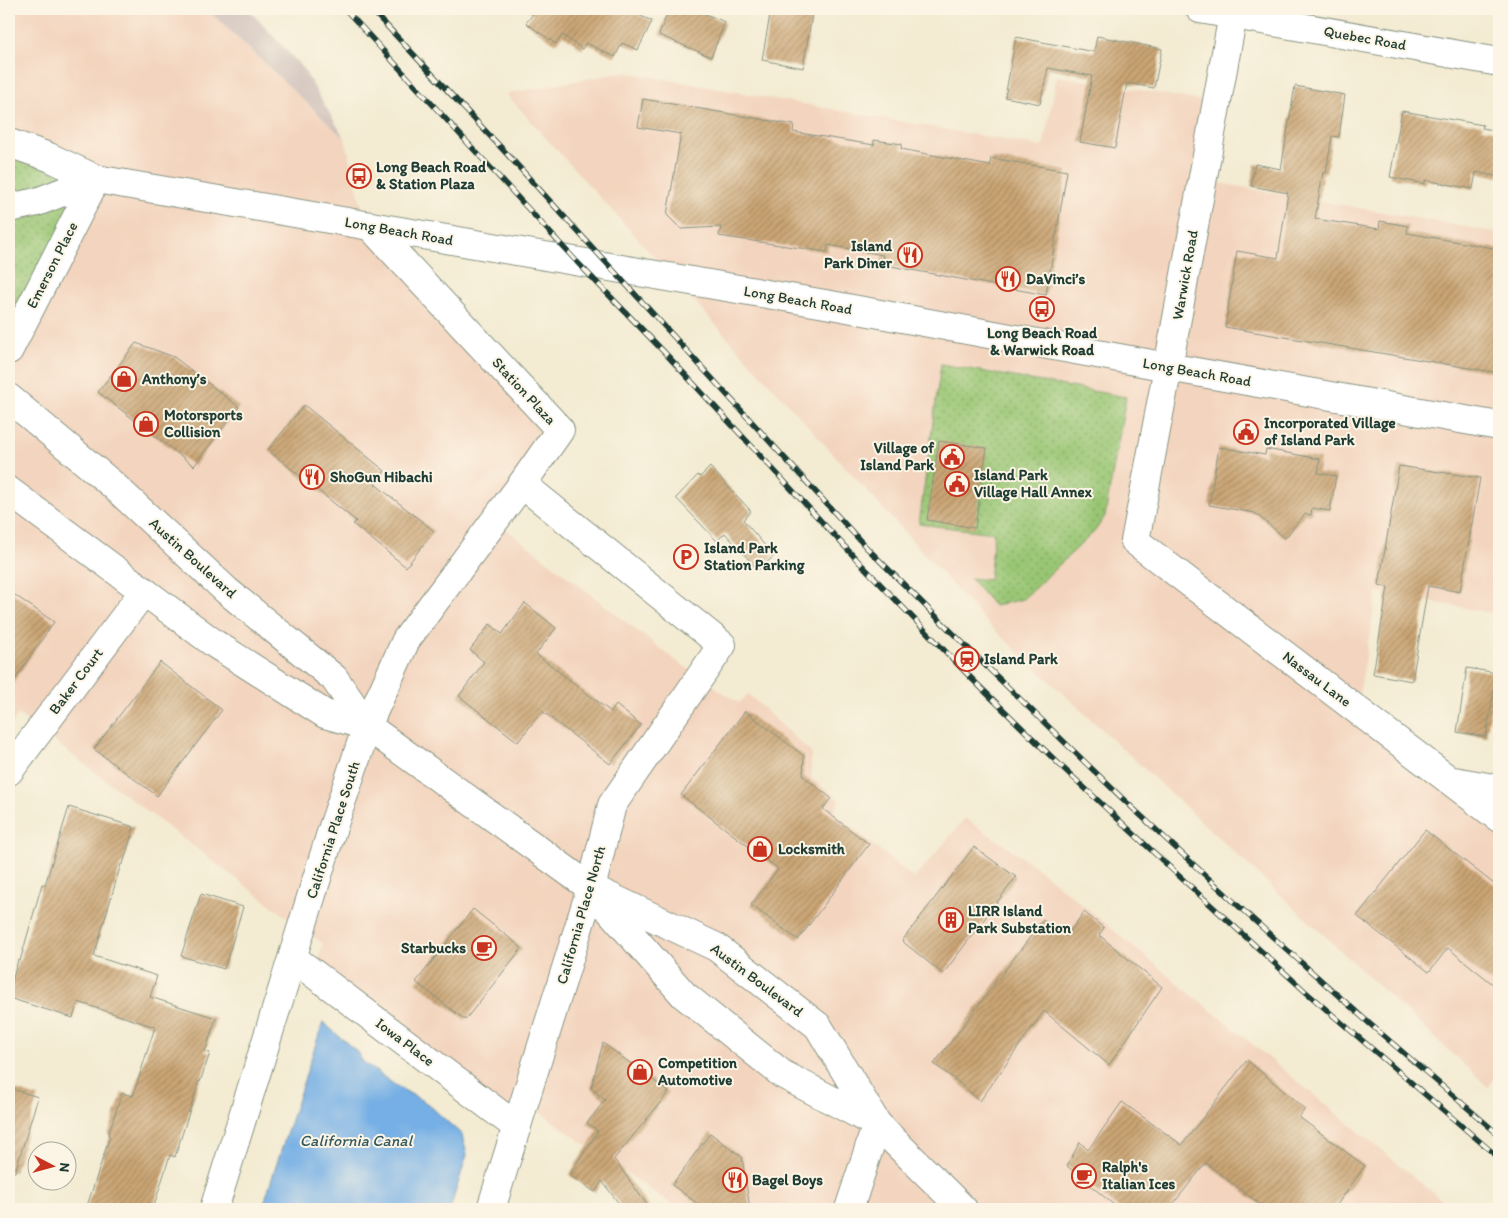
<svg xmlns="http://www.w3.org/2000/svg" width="1508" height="1218" font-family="Itim,sans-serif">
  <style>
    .built { fill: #f3d4be }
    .industrial { fill: #cfc0ba }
    .grass { fill: url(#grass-dots); stroke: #5c8254 }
    .water { fill: #74afe5; stroke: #4a768c }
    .building { fill: url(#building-hatch) }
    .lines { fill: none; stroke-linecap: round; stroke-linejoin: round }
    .street-casing { stroke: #899483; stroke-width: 30 }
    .secondary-casing { stroke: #899483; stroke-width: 30 }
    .primary-casing { stroke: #899483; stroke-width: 30 }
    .street { stroke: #fff; stroke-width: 28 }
    .secondary { stroke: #fff; stroke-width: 28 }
    .primary { stroke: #fff; stroke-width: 28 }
    .rail-casing { stroke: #1f3d34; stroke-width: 5.5 }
    .rail { stroke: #fcf5e5; stroke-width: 4; stroke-dasharray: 11; stroke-linecap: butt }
    .labels { text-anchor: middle; stroke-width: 4; stroke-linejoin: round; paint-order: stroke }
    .street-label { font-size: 15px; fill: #1f3d34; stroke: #fcf5e5 }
    .poi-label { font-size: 15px; font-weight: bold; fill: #1f3d34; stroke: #fcf5e5; text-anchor: start }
    .water-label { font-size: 16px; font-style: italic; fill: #345a60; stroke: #fcf5e5 }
  </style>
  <defs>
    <pattern id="grass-dots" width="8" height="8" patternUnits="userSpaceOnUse" patternTransform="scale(1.25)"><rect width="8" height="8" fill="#99c673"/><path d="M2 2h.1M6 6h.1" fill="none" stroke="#7ca25f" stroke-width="1.8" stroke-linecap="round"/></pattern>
    <pattern id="building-hatch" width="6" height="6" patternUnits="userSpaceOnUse" patternTransform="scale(1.25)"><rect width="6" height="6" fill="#cba574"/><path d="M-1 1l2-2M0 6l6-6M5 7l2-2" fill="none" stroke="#a48860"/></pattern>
  </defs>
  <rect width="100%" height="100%" fill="#fcf5e5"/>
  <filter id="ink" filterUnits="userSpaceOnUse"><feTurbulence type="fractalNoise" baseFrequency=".02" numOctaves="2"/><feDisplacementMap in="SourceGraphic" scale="10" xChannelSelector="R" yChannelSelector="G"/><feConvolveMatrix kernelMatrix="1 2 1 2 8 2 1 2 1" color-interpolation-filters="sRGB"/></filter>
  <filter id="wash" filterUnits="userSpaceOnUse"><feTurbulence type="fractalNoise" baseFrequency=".0096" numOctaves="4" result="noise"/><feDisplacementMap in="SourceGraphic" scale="20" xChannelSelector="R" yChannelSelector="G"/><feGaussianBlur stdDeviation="1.12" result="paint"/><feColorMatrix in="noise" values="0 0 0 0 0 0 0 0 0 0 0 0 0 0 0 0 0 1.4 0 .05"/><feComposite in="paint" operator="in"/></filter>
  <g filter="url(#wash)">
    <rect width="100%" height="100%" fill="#f3ebd2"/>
    <!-- built -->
    <path class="built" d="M9,9H207L345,139L368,231L555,431L492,518L675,660L739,703L748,694L811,753V778L839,800L833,812L914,879L965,818L1035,866L1453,1209H678L521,1099L509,1113L317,965L323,944L18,714L9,731Z
      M624,72L1043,147L1057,76L1220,104L1208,181L1499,233V614L1377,592L1355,718L1499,831V1072L1488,1087L989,625L506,94Z"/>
    <!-- industrial -->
    <path class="industrial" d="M207,9H248L302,67L345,139Z"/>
    <!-- grass -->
    <path class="grass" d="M9,155L76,178L9,195Z
      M80,194L9,330V216Z
      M941,364L1126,397L1105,516L1095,531L1023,599L994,606L970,578L989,580L994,533L919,524Z"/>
    <!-- water -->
    <path class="water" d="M323,1022L357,1052L363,1062L395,1085L428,1104L462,1135L467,1155L450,1209H262Z"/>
    <g id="blocks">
      <!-- building -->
      <path class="building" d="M526,9H625L652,21L638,50L622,43L615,57L586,43L582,49L563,35L556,44L526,23L533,14Z
        M669,9H693L725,22L711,57L659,35Z
        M771,9H813L803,68L762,60Z
        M1097,36L1162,49L1154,88L1127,83L1115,148L1080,142L1092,76L1048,68L1040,104L1005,97L1016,37L1094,52Z
        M1295,86L1345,95L1339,137L1332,136L1326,173L1323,172L1315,219L1379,229L1380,221L1408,226L1407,233L1499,249V373L1225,327L1237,251L1278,258L1288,193L1251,186L1255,164L1281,169Z
        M643,99L794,125L793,132L874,145V140L902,144L901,149L990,166L991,158L1067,171L1046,295L880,264L883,255L828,245L827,252L719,236L721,227L681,229L667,215L681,134L638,127Z
        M1402,111L1483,125L1482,128L1499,131V177L1476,172L1473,189L1425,180V184L1390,177Z
        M136,343L174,357L239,407L194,466L98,392Z
        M304,405L385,471L375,484L434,531L406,567L353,524L356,521L268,450Z
        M939,441L987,448L975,528L927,520Z
        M1219,447L1265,455L1266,449L1320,459L1318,473L1336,476L1330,511L1312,508L1311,515L1305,514L1285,538L1255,513L1209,505Z
        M1399,466L1480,478L1460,592L1428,586L1412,681L1373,674L1388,587L1379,585Z
        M710,467L751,511L743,520L774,556L758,570L725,533L717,541L676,498L698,475L700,477Z
        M9,591L54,622L9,688Z
        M525,603L556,628L536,654L611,712L616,705L641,725L610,764L542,711L518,742L459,696L484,662L470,650L490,624L502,634Z
        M160,662L222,710L157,796L94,749Z
        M1467,668L1497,673L1486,737L1457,732Z
        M745,711L804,756L803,776L831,798L823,809L869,844L798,940L751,905L778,869L681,795Z
        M69,807L134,827L123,864H121L94,956L157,976L150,997L216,1018L205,1052L210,1053L200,1082L199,1081L175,1157L170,1155L153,1209H86L110,1136L108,1135L122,1093L133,1096L155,1027L78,1002L73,1018L9,998V992L18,960L20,961L42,884L45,885Z
        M1425,830L1499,888V989L1448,948L1429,972L1357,916Z
        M974,847L1016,877L943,974L902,941Z
        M201,894L243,907L224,969L181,956Z
        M473,909L522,948L465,1020L416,982Z
        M1084,912L1104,928L1099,935L1162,987L1109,1065L1044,1011L980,1101L957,1081L934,1064L1043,920L1066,937Z
        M603,1043L669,1092L614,1159L650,1209H623L602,1181L595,1192L569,1175L598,1131L587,1123L605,1100L591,1088Z
        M1247,1060L1305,1109L1299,1117L1365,1166L1334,1209H1266L1206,1163L1169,1209H1119L1067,1166L1080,1142L1088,1150L1122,1102L1182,1145Z
        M9,1088L38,1097L15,1172L9,1171Z
        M710,1133L742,1157L750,1209H705L672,1185Z"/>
    </g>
  </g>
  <g filter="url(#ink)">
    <use href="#blocks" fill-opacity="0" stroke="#899483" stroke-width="1"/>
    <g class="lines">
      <defs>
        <path id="street" d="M1200,9L1499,62
          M370,226L560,430L522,484L722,645L612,805L591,888L491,1209
          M9,350L96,179
          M1168,367L1135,541L1499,818
          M9,771L144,591
          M1454,781L1499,789
          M293,958L517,1127
          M214,1209L331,833L367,726L406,640L522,484
          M849,1209L877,1124"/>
        <path id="secondary" d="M9,143L49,157L96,179L831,305L1168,367L1499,426
          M9,208L37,202L96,179
          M1168,367L1234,9"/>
        <path id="primary" d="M9,398L113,485L227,591L334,678L367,726L591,888L716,947L818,1026L877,1124L963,1209
          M9,491L215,644L325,714L367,726
          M598,897L684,995L782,1074L877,1124"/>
      </defs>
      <!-- street casing -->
      <use href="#street" class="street-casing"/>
      <!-- secondary casing -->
      <use href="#secondary" class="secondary-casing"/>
      <!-- primary casing -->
      <use href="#primary" class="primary-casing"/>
      <!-- street -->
      <use href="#street" class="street"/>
      <!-- secondary -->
      <use href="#secondary" class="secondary"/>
      <!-- primary -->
      <use href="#primary" class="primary"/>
      <defs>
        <path id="rail" d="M345,9L577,262L665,353L860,563L973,680L1061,766L1178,875L1307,993L1499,1158
          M371,9L507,154L866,547L984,664L1124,800L1246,913L1370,1024L1499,1135"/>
      </defs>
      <!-- rail casing -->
      <use href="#rail" class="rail-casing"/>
      <!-- rail -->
      <use href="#rail" class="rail"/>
    </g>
  </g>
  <!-- icons -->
  <defs>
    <symbol id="bus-ring" viewBox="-11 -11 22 22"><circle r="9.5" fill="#fcf5e5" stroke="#c8321e" stroke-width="1.5"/><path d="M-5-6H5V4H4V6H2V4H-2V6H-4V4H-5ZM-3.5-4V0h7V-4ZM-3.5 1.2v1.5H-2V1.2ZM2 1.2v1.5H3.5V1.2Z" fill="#c8321e"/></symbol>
    <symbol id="restaurant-ring" viewBox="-11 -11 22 22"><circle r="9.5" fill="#fcf5e5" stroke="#c8321e" stroke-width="1.5"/><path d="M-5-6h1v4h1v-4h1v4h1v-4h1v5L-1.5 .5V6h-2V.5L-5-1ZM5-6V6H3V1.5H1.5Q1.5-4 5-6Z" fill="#c8321e"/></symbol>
    <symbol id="shop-ring" viewBox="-11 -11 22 22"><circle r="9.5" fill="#fcf5e5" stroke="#c8321e" stroke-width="1.5"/><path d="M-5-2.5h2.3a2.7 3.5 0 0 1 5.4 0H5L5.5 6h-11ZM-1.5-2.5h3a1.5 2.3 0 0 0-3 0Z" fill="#c8321e"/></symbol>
    <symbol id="civic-ring" viewBox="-11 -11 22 22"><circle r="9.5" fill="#fcf5e5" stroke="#c8321e" stroke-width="1.5"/><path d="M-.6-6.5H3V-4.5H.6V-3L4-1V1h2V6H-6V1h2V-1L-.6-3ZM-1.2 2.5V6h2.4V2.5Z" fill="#c8321e"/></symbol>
    <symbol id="parking-ring" viewBox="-11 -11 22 22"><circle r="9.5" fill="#fcf5e5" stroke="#c8321e" stroke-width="1.5"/><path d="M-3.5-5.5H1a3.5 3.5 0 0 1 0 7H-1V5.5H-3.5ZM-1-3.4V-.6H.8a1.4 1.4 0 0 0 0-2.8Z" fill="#c8321e"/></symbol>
    <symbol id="station-ring" viewBox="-11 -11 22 22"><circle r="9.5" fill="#fcf5e5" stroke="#c8321e" stroke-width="1.5"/><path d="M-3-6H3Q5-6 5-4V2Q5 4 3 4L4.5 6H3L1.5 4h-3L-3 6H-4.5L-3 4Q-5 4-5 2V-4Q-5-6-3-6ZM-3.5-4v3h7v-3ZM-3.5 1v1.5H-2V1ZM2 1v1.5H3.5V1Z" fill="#c8321e"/></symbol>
    <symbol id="building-ring" viewBox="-11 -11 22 22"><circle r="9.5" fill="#fcf5e5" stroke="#c8321e" stroke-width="1.5"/><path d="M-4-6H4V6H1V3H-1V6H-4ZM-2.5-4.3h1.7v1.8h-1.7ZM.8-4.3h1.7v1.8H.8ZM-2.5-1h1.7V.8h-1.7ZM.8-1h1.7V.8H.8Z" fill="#c8321e"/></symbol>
    <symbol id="cafe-ring" viewBox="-11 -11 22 22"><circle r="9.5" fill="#fcf5e5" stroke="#c8321e" stroke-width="1.5"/><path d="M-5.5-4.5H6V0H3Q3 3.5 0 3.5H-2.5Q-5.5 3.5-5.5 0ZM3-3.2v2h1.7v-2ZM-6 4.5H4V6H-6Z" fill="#c8321e"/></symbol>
  </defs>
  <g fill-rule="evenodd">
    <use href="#bus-ring" x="345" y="162" width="28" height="28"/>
    <use href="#restaurant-ring" x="896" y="241" width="28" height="28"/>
    <use href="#restaurant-ring" x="994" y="265" width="28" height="28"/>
    <use href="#bus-ring" x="1028" y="295" width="28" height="28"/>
    <use href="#shop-ring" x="110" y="365" width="28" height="28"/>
    <use href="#shop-ring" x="132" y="410" width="28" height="28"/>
    <use href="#civic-ring" x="1232" y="418" width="28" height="28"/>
    <use href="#civic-ring" x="938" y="443" width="28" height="28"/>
    <use href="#restaurant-ring" x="298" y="463" width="28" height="28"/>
    <use href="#civic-ring" x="943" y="470" width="28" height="28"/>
    <use href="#parking-ring" x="672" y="543" width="28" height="28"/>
    <use href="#station-ring" x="953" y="645" width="28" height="28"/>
    <use href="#shop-ring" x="746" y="835" width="28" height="28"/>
    <use href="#building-ring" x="937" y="906" width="28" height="28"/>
    <use href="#cafe-ring" x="470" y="934" width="28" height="28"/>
    <use href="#shop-ring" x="626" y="1058" width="28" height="28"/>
    <use href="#cafe-ring" x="1070" y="1162" width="28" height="28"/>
    <use href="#restaurant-ring" x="721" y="1166" width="28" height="28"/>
  </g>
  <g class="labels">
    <!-- street labels -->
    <g class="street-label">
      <text transform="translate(1365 38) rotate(10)" y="5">Quebec Road</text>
      <text transform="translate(399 231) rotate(10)" y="5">Long Beach Road</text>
      <text transform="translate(52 265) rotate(-63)" y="5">Emerson Place</text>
      <text transform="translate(1185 275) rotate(-80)" y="5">Warwick Road</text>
      <text transform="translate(798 300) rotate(10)" y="5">Long Beach Road</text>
      <text transform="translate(1197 372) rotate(10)" y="5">Long Beach Road</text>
      <text transform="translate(524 391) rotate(47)" y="5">Station Plaza</text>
      <text transform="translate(193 558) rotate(42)" y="5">Austin Boulevard</text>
      <text transform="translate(1317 679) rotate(37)" y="5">Nassau Lane</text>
      <text transform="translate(76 681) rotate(-53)" y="5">Baker Court</text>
      <text transform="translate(333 830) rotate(-72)" y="5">California Place South</text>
      <text transform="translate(581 915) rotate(-74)" y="5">California Place North</text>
      <text transform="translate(757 980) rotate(37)" y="5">Austin Boulevard</text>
      <text transform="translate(405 1042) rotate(37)" y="5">Iowa Place</text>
    </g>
    <!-- poi labels -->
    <g class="poi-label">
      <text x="376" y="172">Long Beach Road<tspan x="376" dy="17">&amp; Station Plaza</tspan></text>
      <text x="892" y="251" text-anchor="end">Island<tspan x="892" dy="17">Park Diner</tspan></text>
      <text x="1026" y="284">DaVinci’s</text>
      <text x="1042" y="338" text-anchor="middle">Long Beach Road<tspan x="1042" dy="17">&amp; Warwick Road</tspan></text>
      <text x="142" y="384">Anthony’s</text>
      <text x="164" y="420">Motorsports<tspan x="164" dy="17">Collision</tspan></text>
      <text x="1264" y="428">Incorporated Village<tspan x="1264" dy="17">of Island Park</tspan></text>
      <text x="934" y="453" text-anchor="end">Village of<tspan x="934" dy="17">Island Park</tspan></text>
      <text x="974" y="480">Island Park<tspan x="974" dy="17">Village Hall Annex</tspan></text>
      <text x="330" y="482">ShoGun Hibachi</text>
      <text x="704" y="553">Island Park<tspan x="704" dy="17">Station Parking</tspan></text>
      <text x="984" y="664">Island Park</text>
      <text x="778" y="854">Locksmith</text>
      <text x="968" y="916">LIRR Island<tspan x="968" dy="17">Park Substation</tspan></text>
      <text x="466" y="953" text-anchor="end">Starbucks</text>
      <text x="658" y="1068">Competition<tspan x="658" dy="17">Automotive</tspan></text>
      <text x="1102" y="1172">Ralph's<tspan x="1102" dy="17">Italian Ices</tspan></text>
      <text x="752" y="1185">Bagel Boys</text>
    </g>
    <!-- water labels -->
    <g class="water-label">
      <text x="356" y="1146">California Canal</text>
    </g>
  </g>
  <!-- margin -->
  <rect width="1508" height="1218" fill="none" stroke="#fcf5e5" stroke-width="30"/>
  <!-- north arrow -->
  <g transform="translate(52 1166) rotate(96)"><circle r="24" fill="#fcf5e5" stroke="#a4ab9e"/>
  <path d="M0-4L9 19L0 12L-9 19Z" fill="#c8321e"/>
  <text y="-8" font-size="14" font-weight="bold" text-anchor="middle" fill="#1f3d34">N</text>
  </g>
</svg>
